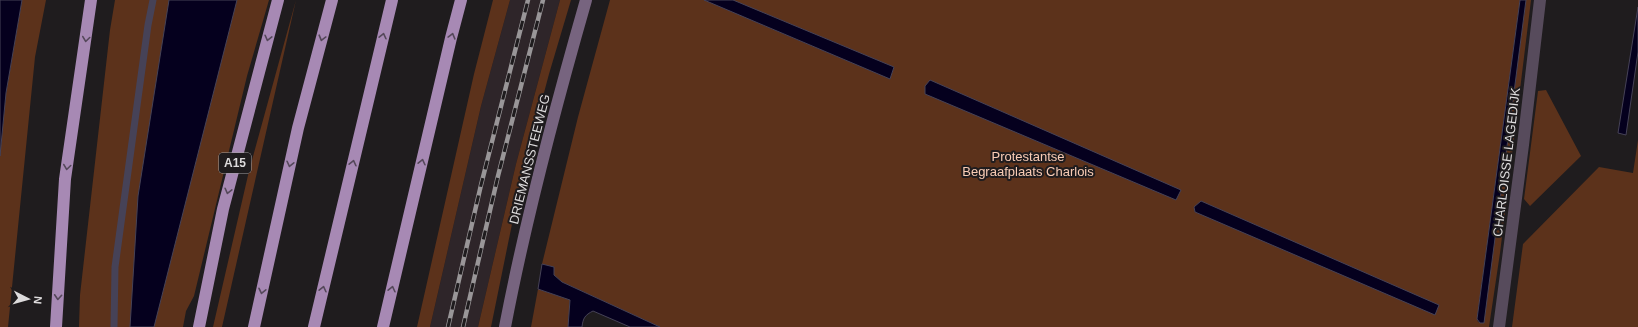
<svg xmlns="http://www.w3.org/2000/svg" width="1638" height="327" font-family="Helvetica,sans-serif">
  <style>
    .built { fill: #2e2529 }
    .green { fill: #5c321b }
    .water { fill: #05001e; stroke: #464257 }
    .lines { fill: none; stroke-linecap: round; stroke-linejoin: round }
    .stream { stroke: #464257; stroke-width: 7 }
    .minor { stroke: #574b5c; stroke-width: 12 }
    .secondary { stroke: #77647f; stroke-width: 12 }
    .motorway { stroke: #a789b4; stroke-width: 12 }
    .rail-casing { stroke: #999698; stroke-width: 4.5 }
    .rail { stroke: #1f1c1e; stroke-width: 3; stroke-dasharray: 9; stroke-linecap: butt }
    .oneway { stroke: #55485a }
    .labels { text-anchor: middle; stroke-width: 4; stroke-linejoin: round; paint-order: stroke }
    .shield { fill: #1f1c1e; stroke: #a4a2a3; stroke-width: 1 }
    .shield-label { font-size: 12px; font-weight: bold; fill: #dddbdc }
    .park-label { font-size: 13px; fill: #f9ccb5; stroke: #1f1c1e }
    .street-label { font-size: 13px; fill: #dddbdc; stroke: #1f1c1e }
  </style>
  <rect width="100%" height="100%" fill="#1f1c1e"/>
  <!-- built -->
  <path class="built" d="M510,0H560L516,164L478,327H430L481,106Z"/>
  <!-- green -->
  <path class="green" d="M22,0H46L35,57L8,327H0V156L6,93Z
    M115,0H269L247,76L194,296L186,311L183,327H79L80,295L110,30Z
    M296,0L222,327H213L249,171Z
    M493,0H510L481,106L430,327H417L474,74Z
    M560,0H571L549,74L522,175L491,327H478L516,164Z
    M610,0H1520L1477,319L1478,322L1483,323L1526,0H1531L1500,253L1489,327H660L562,282L554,275V267L542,264L578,117Z
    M1546,90L1581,156L1530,206L1524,199L1538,91Z
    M1638,140V327H1512L1523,244L1599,167L1633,173Z
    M538,289L570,300L568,327H531Z"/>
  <!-- water -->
  <path class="water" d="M0,0H22L6,93L0,156Z
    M169,0H237L154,327H130L138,196Z
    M704,0H733L894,67L890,79Z
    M1520,0H1526L1484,323H1480L1477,319Z
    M1638,7V52L1626,135L1618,133Z
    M930,80L1181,190L1176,200L925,94V86Z
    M1201,201L1439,305L1435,315L1195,212L1194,207Z
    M542,264L554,267V275L562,282L660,327H630L593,311C585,315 583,318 582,327H568L570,300L538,289Z"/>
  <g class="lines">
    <!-- stream -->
    <path class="stream" d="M114,327L115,267L148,25L153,0"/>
    <!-- minor -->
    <path class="minor" d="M1499,327L1523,145L1540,0"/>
    <!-- secondary -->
    <path class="secondary" d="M505,327C526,217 555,108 586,0"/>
    <!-- motorway -->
    <path class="motorway" d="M56,327L65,179L91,0
      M199,327L223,209L278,0
      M254,327L298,128L332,0
      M314,327L392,0
      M383,327L451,38L461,0"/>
    <defs>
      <path id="rail" d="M448,327L481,185L528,0
        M463,327L498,176L543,0"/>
    </defs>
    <!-- rail casing -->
    <use href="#rail" class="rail-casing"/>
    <!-- rail -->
    <use href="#rail" class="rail"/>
  </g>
  <!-- one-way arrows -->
  <defs><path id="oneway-chevron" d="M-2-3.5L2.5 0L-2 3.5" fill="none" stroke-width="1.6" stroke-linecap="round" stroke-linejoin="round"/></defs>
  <g class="oneway">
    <use href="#oneway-chevron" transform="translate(383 36) rotate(-77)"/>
    <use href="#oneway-chevron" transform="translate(452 36) rotate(-75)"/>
    <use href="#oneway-chevron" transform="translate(268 38) rotate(104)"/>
    <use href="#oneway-chevron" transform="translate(322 38) rotate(105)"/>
    <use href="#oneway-chevron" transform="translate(86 39) rotate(98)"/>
    <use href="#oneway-chevron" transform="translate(422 162) rotate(-77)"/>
    <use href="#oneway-chevron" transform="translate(353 163) rotate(-77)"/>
    <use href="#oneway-chevron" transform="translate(290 164) rotate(103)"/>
    <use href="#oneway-chevron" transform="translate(67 167) rotate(98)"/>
    <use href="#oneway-chevron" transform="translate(228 191) rotate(104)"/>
    <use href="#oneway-chevron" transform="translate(323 289) rotate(-77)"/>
    <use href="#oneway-chevron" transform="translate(392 289) rotate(-77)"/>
    <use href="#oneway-chevron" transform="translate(262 291) rotate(102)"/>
    <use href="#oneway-chevron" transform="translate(58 297) rotate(94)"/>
  </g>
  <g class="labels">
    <!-- shield labels -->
    <rect class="shield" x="219" y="153" width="32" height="20" rx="3"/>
    <g class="shield-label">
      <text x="235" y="167">A15</text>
    </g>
    <!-- park labels -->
    <g class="park-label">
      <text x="1028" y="161">Protestantse<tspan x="1028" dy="15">Begraafplaats Charlois</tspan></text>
    </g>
    <!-- street labels -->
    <g class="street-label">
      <text transform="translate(529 159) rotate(-76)" y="5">DRIEMANSSTEEWEG</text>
      <text transform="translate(1506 162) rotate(-83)" y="5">CHARLOISSE LAGEDIJK</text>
    </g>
  </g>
  <!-- north arrow -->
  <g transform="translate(28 299) rotate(96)" stroke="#1f1c1e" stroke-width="3" paint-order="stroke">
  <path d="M0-3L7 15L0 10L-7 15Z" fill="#dddbdc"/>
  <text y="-6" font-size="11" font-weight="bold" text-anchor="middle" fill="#dddbdc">N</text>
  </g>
</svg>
